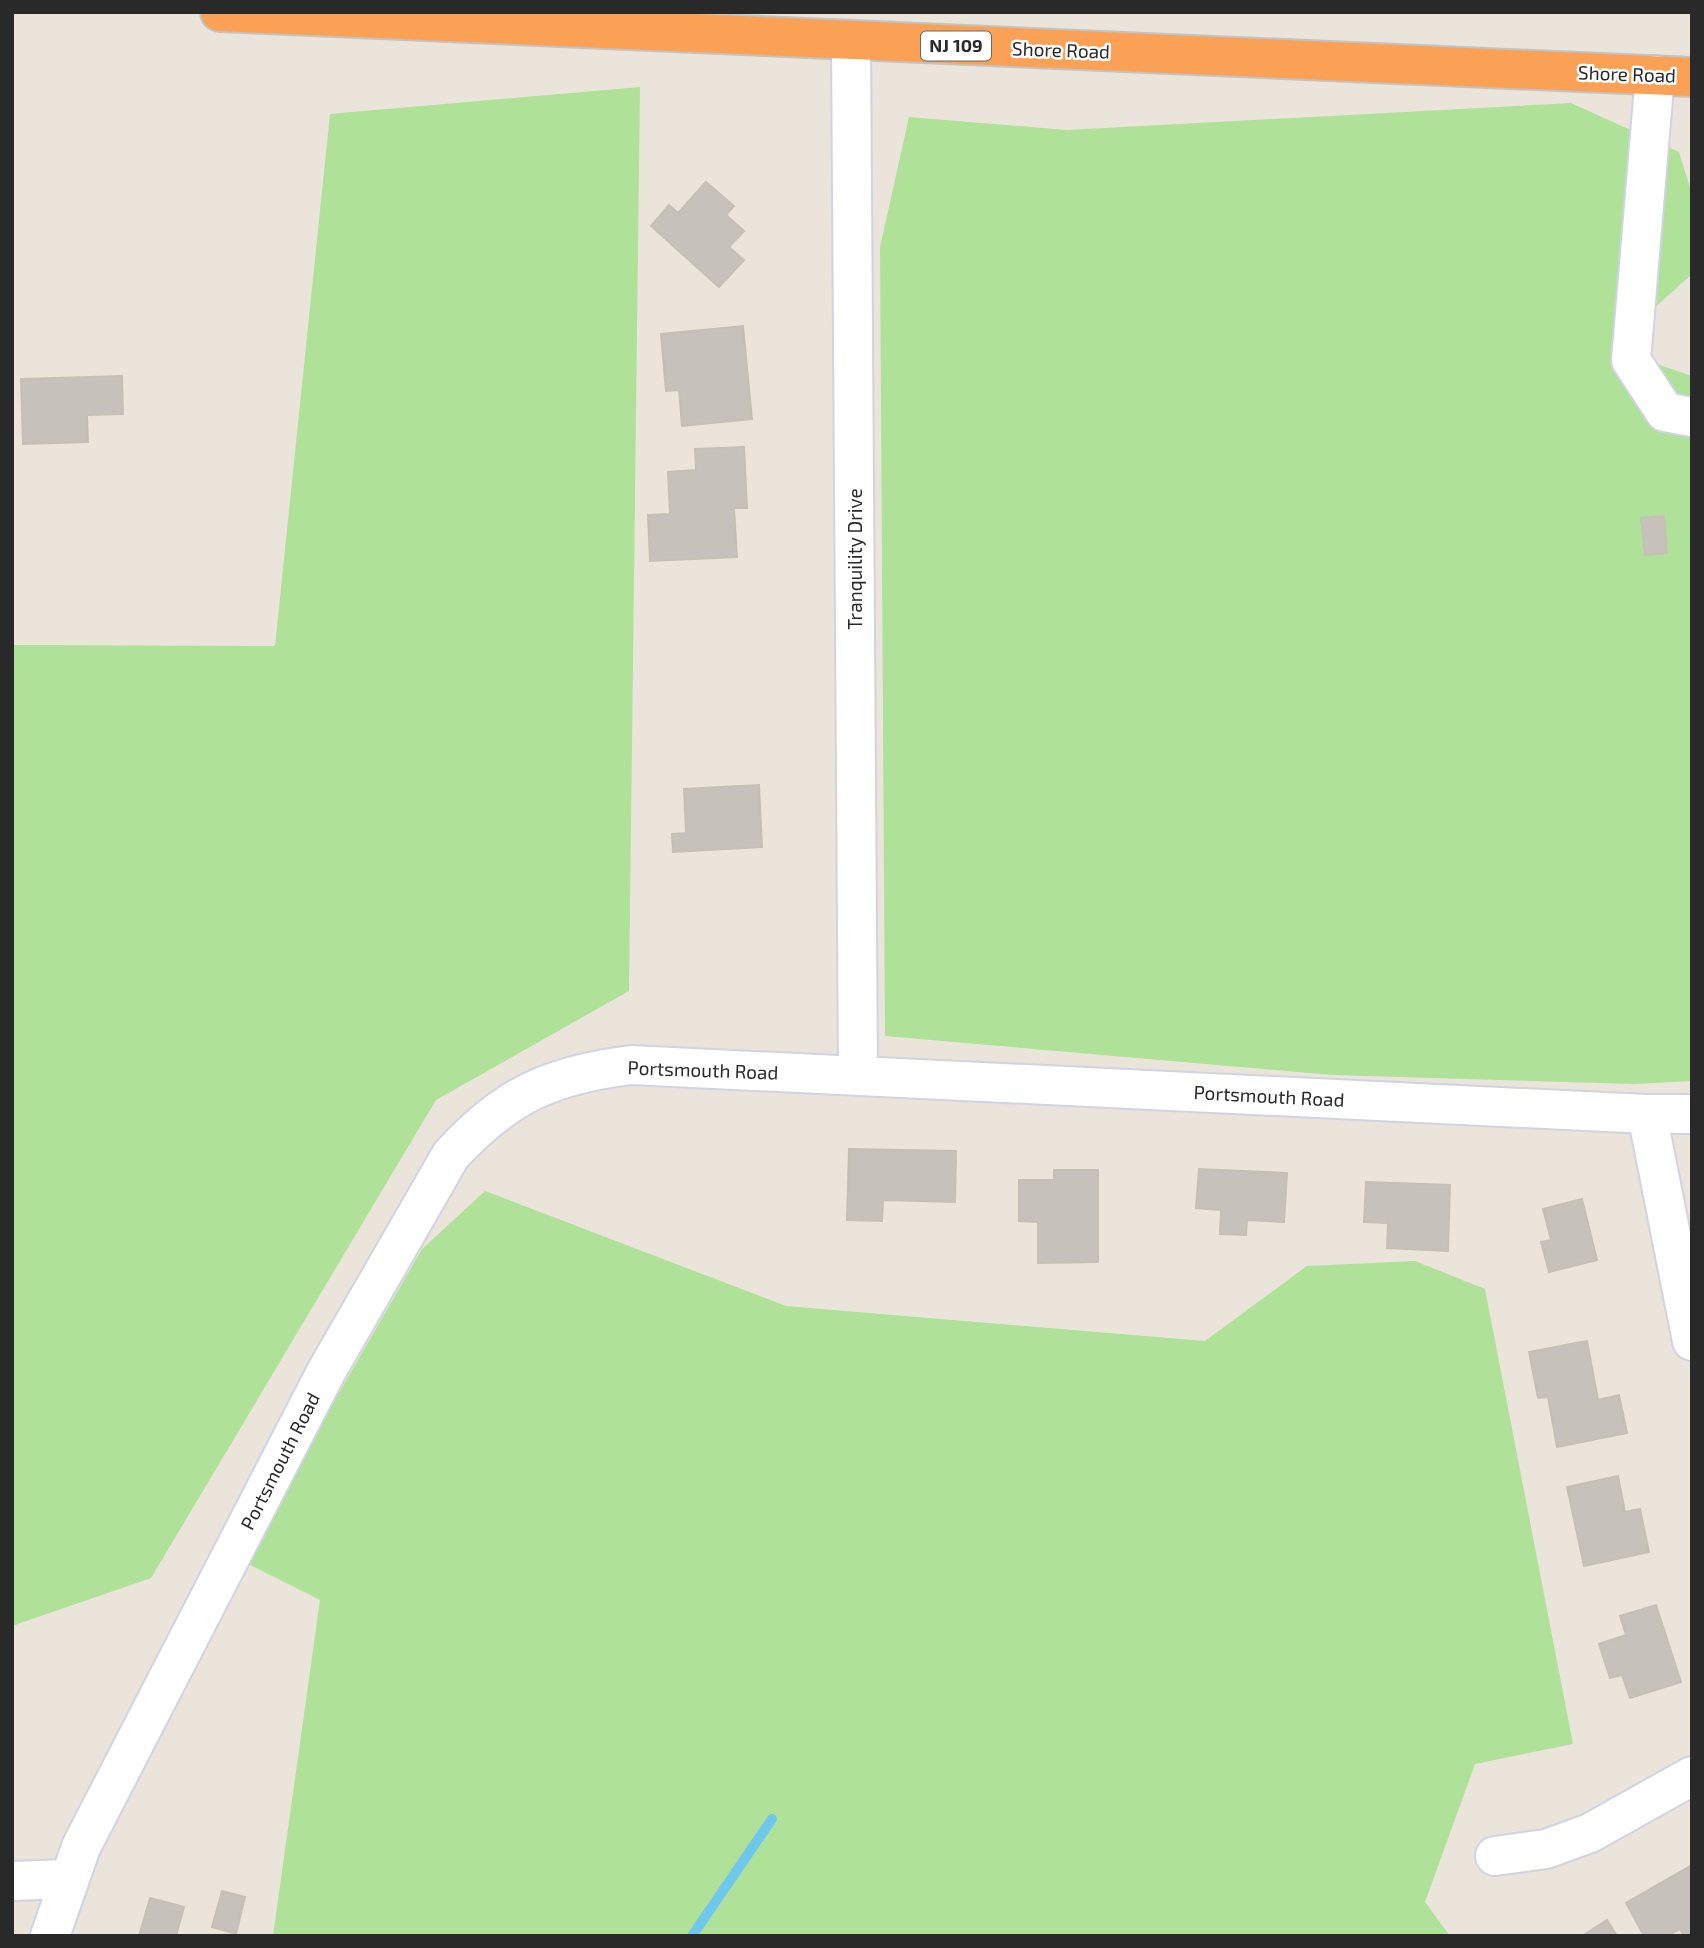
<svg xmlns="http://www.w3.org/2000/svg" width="1704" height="1948" font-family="'Exo 2',sans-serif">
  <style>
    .green { fill: #afe198 }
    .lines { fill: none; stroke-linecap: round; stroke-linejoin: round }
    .stream { stroke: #6fc8ec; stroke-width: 10 }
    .building { fill: #c6c1ba; stroke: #c6c0b4; stroke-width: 2 }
    .minor-casing { stroke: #d0d3e2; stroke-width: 42 }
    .highway-casing { stroke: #c3c3c3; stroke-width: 42 }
    .minor { stroke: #fff; stroke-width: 38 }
    .highway { stroke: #fba156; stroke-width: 38 }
    .labels { text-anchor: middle; stroke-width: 5; stroke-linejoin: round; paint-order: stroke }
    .shield { fill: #fff; stroke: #696969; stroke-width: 2 }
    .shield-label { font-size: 18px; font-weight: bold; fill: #292929 }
    .street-label { font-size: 19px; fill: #292929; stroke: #fff }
  </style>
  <rect width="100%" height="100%" fill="#ebe4db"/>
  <!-- green -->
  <path class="green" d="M640,87L629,991L436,1100L151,1578L12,1626V645L275,646L330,114Z
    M1571,103L1679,152L1692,194V274L1610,348L1692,376V1081L1634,1084L1332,1075L885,1036L880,247L909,117L1067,130Z
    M485,1191L786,1306L1205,1341L1307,1266L1415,1261L1485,1289L1573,1744L1475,1764L1425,1902L1450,1936H273L320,1600L242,1561L422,1249Z"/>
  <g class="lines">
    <!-- stream -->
    <path class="stream" d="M692,1936L772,1819"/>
  </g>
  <!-- building -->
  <path class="building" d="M706,182L734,206L726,215L744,231L729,247L744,260L719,287L651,226L669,205L678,213Z
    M743,326L752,419L682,426L679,390L666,391L661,334Z
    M122,376L123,414L87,415L88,442L23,444L21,379Z
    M744,447L747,508H734L737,557L650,561L648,515L670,514L668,472L696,470L695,449Z
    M1664,516L1667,553L1645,555L1641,518Z
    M759,785L762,847L673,852L672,834L686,833L684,789Z
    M849,1149L956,1151L955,1202L883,1200L882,1221L847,1220Z
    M1199,1169L1287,1173L1284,1222L1247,1220L1246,1235L1220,1234L1221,1210L1196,1208Z
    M1054,1170H1098V1262L1038,1263V1222L1019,1221V1180H1054Z
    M1366,1182L1450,1185L1448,1251L1387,1248L1388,1223L1364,1222Z
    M1582,1199L1597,1260L1549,1272L1541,1242L1551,1240L1543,1209Z
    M1587,1341L1598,1400L1619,1395L1627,1433L1557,1447L1548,1397L1538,1398L1529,1352Z
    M1618,1476L1625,1512L1640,1509L1649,1552L1584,1566L1567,1487Z
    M1656,1605L1681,1682L1630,1698L1622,1675L1610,1678L1599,1644L1626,1635L1620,1616Z
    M1692,1865V1932L1684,1936L1680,1929L1667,1936H1644L1626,1903Z
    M222,1891L245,1897L236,1934L212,1927Z
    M150,1898L184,1907L176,1936H139Z
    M1607,1920L1617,1936H1582Z"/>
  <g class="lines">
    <defs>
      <path id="minor" d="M851,42L858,1075
        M1655,75L1631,360L1665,412L1692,417
        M1647,1114L1692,1341
        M1495,1856L1546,1849L1590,1833L1692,1776
        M12,1881L68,1879
        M50,1936L81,1847L326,1372L451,1155C506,1095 551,1075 631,1065L1647,1114H1692"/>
      <path id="highway" d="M220,12L1692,77"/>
    </defs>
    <!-- minor casing -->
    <use href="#minor" class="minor-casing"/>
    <!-- highway casing -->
    <use href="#highway" class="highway-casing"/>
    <!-- minor -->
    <use href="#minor" class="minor"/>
    <!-- highway -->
    <use href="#highway" class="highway"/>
  </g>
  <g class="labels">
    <!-- shield labels -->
    <rect class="shield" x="921" y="31.5" width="70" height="29" rx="5"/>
    <g class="shield-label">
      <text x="956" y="52">NJ 109</text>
    </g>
    <!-- street labels -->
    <g class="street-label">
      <text transform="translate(1061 50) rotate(2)" y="7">Shore Road</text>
      <text transform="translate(1627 74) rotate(2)" y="7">Shore Road</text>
      <text transform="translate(855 559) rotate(-90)" y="7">Tranquility Drive</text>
      <text transform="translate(703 1070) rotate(2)" y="7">Portsmouth Road</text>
      <text transform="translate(1269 1096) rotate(3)" y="7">Portsmouth Road</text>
      <text transform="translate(280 1461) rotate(-63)" y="7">Portsmouth Road</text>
    </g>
  </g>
  <!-- border -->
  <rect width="1704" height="1948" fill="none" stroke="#292929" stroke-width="28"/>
</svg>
